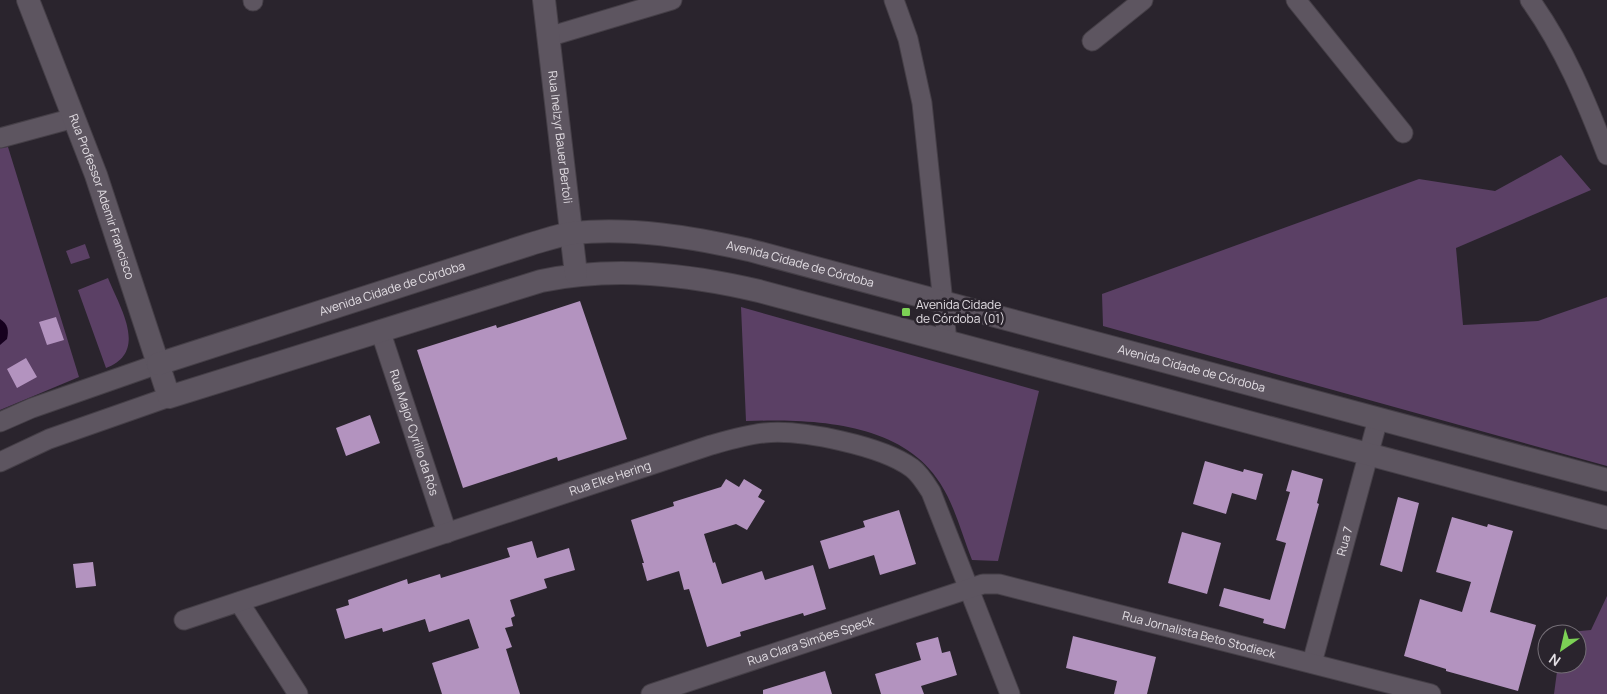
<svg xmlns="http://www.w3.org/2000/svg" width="1607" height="694" font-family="Manrope,sans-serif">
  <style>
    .green { fill: #5b4065 }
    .water { fill: #17011f }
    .building { fill: #b393bf }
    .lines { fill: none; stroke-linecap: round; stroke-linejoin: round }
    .minor-casing { stroke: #453f47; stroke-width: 21 }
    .tertiary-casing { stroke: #453f47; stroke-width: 24 }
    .minor { stroke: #5d5560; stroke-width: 19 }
    .tertiary { stroke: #5d5560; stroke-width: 22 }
    .poi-dot { fill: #7cd155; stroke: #2a242d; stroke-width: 2 }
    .labels { text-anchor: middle; stroke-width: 5; stroke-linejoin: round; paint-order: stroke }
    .street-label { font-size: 12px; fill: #e3dee4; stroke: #2a242d }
    .poi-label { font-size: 12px; fill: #e3dee4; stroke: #2a242d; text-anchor: start }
  </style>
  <rect width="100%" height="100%" fill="#2a242d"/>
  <!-- green -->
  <path class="green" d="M8,147L79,377L0,410V148Z
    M1561,155L1591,190L1456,248L1463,325L1538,321L1607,297V466L1103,326L1102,294L1419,179L1495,191Z
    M85,244L90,258L71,264L66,251Z
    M108,278C120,308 149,352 106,368L78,290Z
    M741,307L1039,391L998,561L972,560C962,535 955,506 940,483C901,421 811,419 746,421Z
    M1607,596V694H1554L1558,664H1577V634H1569L1570,632L1591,630Z"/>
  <!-- water -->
  <path class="water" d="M0,319C8,324 9,330 7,339L0,345Z"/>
  <!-- building -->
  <path class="building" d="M580,301L627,439L558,461L557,457L463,488L417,350L496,325L497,328Z
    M56,317L64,340L47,345L39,322Z
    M26,358L37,377L17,388L7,369Z
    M370,415L380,443L346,456L336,428Z
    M1205,461L1243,472L1244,469L1263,474L1256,500L1232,493L1226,514L1193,504Z
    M1292,470L1323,479L1317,503L1319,504L1285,629L1263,623L1264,619L1219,606L1224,588L1270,600L1286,543L1276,540L1290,492L1286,491Z
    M726,479L739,487L744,479L762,490L758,497L765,501L747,530L736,524L704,534L713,563L715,562L722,584L762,571L765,580L813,565L826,609L804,616L803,613L740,632L741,636L707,647L689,589L684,590L679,571L647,581L642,563H644L631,520L674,506L673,502L721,487Z
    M1398,497L1419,503L1402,572L1380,565Z
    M899,510L916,564L880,575L874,555L829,569L820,541L865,527L863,521Z
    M1452,517L1487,527L1488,524L1513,531L1490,612L1536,625L1518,691L1446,671V669L1404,656L1420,599L1462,612L1471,582L1436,572Z
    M1182,532L1221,543L1207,594L1168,583Z
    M532,541L537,558L569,548L575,570L544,579L547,588L510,600L515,616L511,618L513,626L505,628L512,647L506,649L520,694H442L432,663L479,648L469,619L429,632L425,619L383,632L382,628L345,639L336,609L349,605L348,600L407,579L408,584L440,574L441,578L510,557L507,548Z
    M93,562L96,586L76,588L73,564Z
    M1073,636L1156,657L1147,694H1114L1117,681L1066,668Z
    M938,637L942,653L950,651L957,675L921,686L924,694H881L875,674L921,660L916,643Z
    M825,671L832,694H763V690Z"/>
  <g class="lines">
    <defs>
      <g id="minor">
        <path d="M253,0V1"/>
        <path d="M894,0L908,39L922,103L947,341"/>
        <path d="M1296,0L1403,133"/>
        <path d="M1530,0C1564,47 1586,101 1607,155"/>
        <path d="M548,37L672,0"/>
        <path d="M1092,41L1143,0"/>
        <path d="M0,138L74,118"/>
        <path id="s1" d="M380,330L447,533"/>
        <path d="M0,422L32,408L158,364"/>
        <path d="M0,462L49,439L169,397"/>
        <path d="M239,602L298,694"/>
        <path id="s2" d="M184,620L711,445C729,440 746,435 764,433C801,429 882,446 912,468C920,474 926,484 931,492L1010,694"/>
        <path id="s3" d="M1312,663L1378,419"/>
        <path id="s4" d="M651,694L968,589L983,584H999L1431,694"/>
      </g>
      <g id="tertiary">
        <path id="s5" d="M28,0L96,175L169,397L541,281C615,266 686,274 759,291L1607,518"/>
        <path id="s6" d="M544,0L576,274"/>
        <path id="s7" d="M158,364L531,244C545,240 559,235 573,233C632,227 691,237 749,250L1607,480"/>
      </g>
    </defs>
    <!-- minor casing -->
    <use href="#minor" class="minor-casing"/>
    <!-- tertiary casing -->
    <use href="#tertiary" class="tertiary-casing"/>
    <!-- minor -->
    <use href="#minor" class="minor"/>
    <!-- tertiary -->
    <use href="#tertiary" class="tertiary"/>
  </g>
  <!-- markers -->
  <rect class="poi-dot" x="901" y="307" width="10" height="10" rx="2.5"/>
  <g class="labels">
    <!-- street labels -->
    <g class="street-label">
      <text dy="4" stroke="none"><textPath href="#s6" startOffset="138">Rua Inelzyr Bauer Bertoli</textPath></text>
      <text dy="4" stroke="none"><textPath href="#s5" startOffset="210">Rua Professor Ademir Francisco</textPath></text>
      <text dy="4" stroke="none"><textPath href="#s7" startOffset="666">Avenida Cidade de Córdoba</textPath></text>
      <text dy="4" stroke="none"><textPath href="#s7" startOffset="246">Avenida Cidade de Córdoba</textPath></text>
      <text dy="4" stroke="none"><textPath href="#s7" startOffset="1071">Avenida Cidade de Córdoba</textPath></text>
      <text dy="4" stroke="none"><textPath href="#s1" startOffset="108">Rua Major Cyrillo da Rós</textPath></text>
      <text dy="4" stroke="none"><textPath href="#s2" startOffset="449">Rua Elke Hering</textPath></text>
      <text dy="4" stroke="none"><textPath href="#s3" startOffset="126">Rua 7</textPath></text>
      <text dy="4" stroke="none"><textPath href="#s4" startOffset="572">Rua Jornalista Beto Stodieck</textPath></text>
      <text dy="4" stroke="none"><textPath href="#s4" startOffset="168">Rua Clara Simões Speck</textPath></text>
    </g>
    <!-- poi labels -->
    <g class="poi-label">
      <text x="916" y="309">Avenida Cidade<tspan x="916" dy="14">de Córdoba (01)</tspan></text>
    </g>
  </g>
  <!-- north arrow -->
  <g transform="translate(1562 649) rotate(214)"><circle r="24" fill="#2a242d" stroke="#746e76"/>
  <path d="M0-4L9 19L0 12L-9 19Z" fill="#7cd155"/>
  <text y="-8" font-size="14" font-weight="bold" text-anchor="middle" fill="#e3dee4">N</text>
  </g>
</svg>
